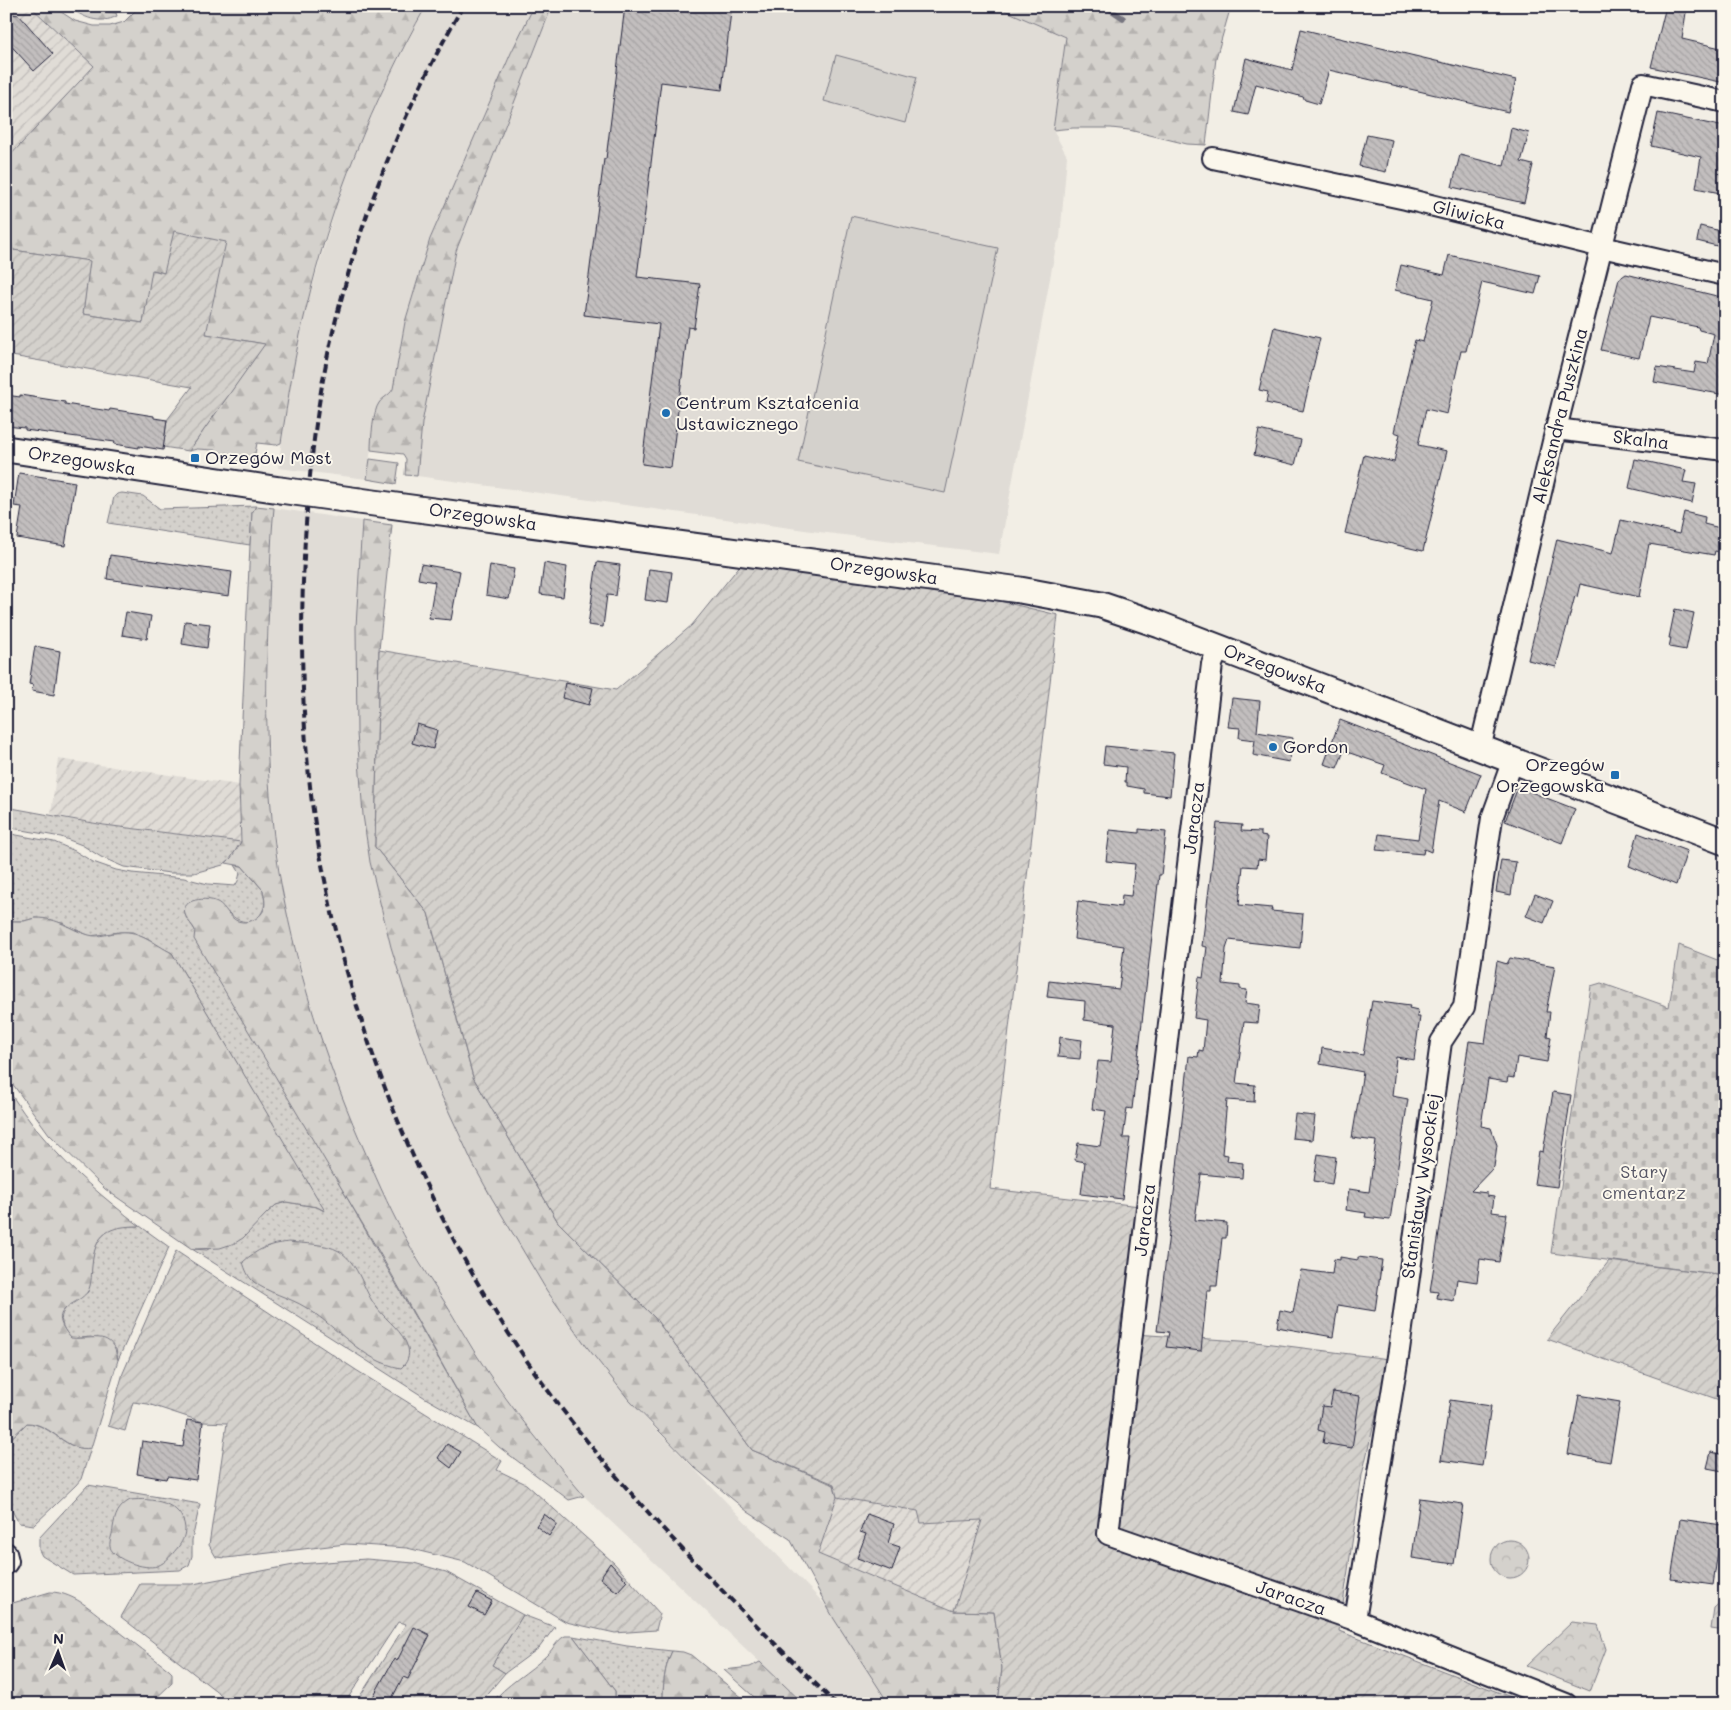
<svg xmlns="http://www.w3.org/2000/svg" width="1731" height="1710" font-family="Mali,sans-serif">
  <style>
    .built { fill: #e0dcd6 }
    .industrial { fill: url(#industrial-furrows) }
    .grass { fill: url(#grass-dots); stroke: #7b7a84 }
    .forest { fill: url(#forest-firs); stroke: #7b7a84 }
    .cemetery { fill: url(#cemetery-stones); stroke: #7b7a84 }
    .park { fill: url(#park-crowns); stroke: #7b7a84 }
    .garden { fill: url(#garden-furrows); stroke: #7b7a84 }
    .pitch { fill: #d4d1cc; stroke: #7b7a84 }
    .lines { fill: none; stroke-linecap: round; stroke-linejoin: round }
    .stream { stroke: #76747f; stroke-width: 5.5 }
    .building { fill: url(#building-back-hatch); stroke: #22223b }
    .minor-casing { stroke: #22223b; stroke-width: 24 }
    .tertiary-casing { stroke: #22223b; stroke-width: 29 }
    .minor { stroke: #fbf7ec; stroke-width: 20 }
    .tertiary { stroke: #fbf7ec; stroke-width: 25 }
    .rail { stroke: #22223b; stroke-width: 4; stroke-dasharray: 8 4; stroke-linecap: butt }
    .tertiary-bridge-casing { stroke: #22223b; stroke-width: 29; stroke-linecap: butt }
    .tertiary-bridge { stroke: #fbf7ec; stroke-width: 25 }
    .poi-dot { fill: #1f6fb2; stroke: #fbf7ec; stroke-width: 2 }
    .labels { text-anchor: middle; stroke-width: 4; stroke-linejoin: round; paint-order: stroke }
    .street-label { font-size: 18px; fill: #22223b; stroke: #fbf7ec }
    .poi-label { font-size: 18px; fill: #22223b; stroke: #fbf7ec; text-anchor: start }
    .park-label { font-size: 18px; fill: #575766; stroke: #fbf7ec }
  </style>
  <defs>
    <pattern id="industrial-furrows" width="10" height="10" patternUnits="userSpaceOnUse" patternTransform="scale(1.25)"><rect width="10" height="10" fill="#e0dcd6"/><path d="M-1 1l2-2M0 10L10 0M9 11l2-2" fill="none" stroke="#c0bcb9"/></pattern>
    <pattern id="grass-dots" width="8" height="8" patternUnits="userSpaceOnUse" patternTransform="scale(1.25)"><rect width="8" height="8" fill="#d4d1cc"/><path d="M2 2h.1M6 6h.1" fill="none" stroke="#b6b3b0" stroke-width="1.8" stroke-linecap="round"/></pattern>
    <pattern id="forest-firs" width="22" height="20" patternUnits="userSpaceOnUse" patternTransform="scale(1.25)"><rect width="22" height="20" fill="#d4d1cc"/><path d="M5 1l3.5 6h-7zM16 11l3.5 6h-7z" fill="#b6b3b0"/></pattern>
    <pattern id="cemetery-stones" width="16" height="16" patternUnits="userSpaceOnUse" patternTransform="scale(1.25)"><rect width="16" height="16" fill="#d4d1cc"/><path d="M2 7V4a2 2 0 0 1 4 0v3zM10 15v-3a2 2 0 0 1 4 0v3z" fill="#b6b3b0"/></pattern>
    <pattern id="park-crowns" width="20" height="18" patternUnits="userSpaceOnUse" patternTransform="scale(1.25)"><rect width="20" height="18" fill="#d4d1cc"/><path d="M2 6a3 3 0 1 1 6 0M12 15a3 3 0 1 1 6 0" fill="none" stroke="#b6b3b0"/></pattern>
    <pattern id="garden-furrows" width="10" height="10" patternUnits="userSpaceOnUse" patternTransform="scale(1.25)"><rect width="10" height="10" fill="#d4d1cc"/><path d="M-1 1l2-2M0 10L10 0M9 11l2-2" fill="none" stroke="#b6b3b0"/></pattern>
    <pattern id="building-back-hatch" width="6" height="6" patternUnits="userSpaceOnUse" patternTransform="scale(1.25)"><rect width="6" height="6" fill="#c2bebe"/><path d="M-1 5l2 2M0 0l6 6M5-1l2 2" fill="none" stroke="#a6a3a4"/></pattern>
  </defs>
  <rect width="100%" height="100%" fill="#f2eee5"/>
  <filter id="ink" filterUnits="userSpaceOnUse"><feTurbulence type="fractalNoise" baseFrequency=".02" numOctaves="2"/><feDisplacementMap in="SourceGraphic" scale="10" xChannelSelector="R" yChannelSelector="G"/><feConvolveMatrix kernelMatrix="1 2 1 2 8 2 1 2 1" color-interpolation-filters="sRGB"/></filter>
  <g filter="url(#ink)">
    <!-- built -->
    <path class="built" d="M426,6H534L511,53L430,239L405,322L393,389L376,409L367,479L278,468L290,381L306,308L340,194L360,142L388,79Z
      M552,6H995L1066,37L1053,130L1067,156L1060,238L1056,246L999,554L819,532L417,476L422,423L456,251Z
      M274,508L362,521L357,593V733L363,815L370,862L391,947L423,1049L438,1088L490,1195L547,1291L613,1381L650,1423L921,1704H804L584,1496L518,1414L484,1366L410,1246L381,1190L338,1090L323,1048L309,1000L284,902L271,808L268,733V649L271,547Z"/>
    <!-- industrial -->
    <path class="industrial" d="M6,6H30L95,66L6,160Z
      M58,759L239,785L241,842L104,825L51,814Z
      M837,1497L918,1511L921,1523L983,1520L954,1611L818,1554Z"/>
    <!-- grass -->
    <path class="grass" d="M84,6H123L116,13L88,10Z
      M122,493L143,496L160,509L256,506L252,513L250,545L108,523L114,497L117,494Z
      M6,807L104,825L241,842L231,858L223,865L194,873H170L124,867L101,857L82,845L61,837L6,827Z
      M6,833L54,842L75,851L93,862L116,870L132,873L184,878L208,884L235,886L238,881L240,873L235,865L242,866L263,890C264,896 266,904 263,910C256,926 239,924 229,913L186,917L195,930L478,1428L427,1399L192,1249L207,1250L260,1219L276,1205L286,1202L317,1207L324,1211L172,953L157,945L149,939L132,932H120L90,936L62,923L35,918L24,921H6Z
      M126,1226H140L169,1247L118,1360L116,1349L91,1337L71,1339C50,1313 67,1306 88,1292C91,1272 90,1240 110,1230C114,1227 121,1227 126,1226Z
      M27,1423C52,1424 66,1453 91,1448L81,1479L76,1485L34,1525L19,1523C1,1495 6,1475 6,1443Z
      M88,1485L200,1504L192,1540V1556L189,1565L180,1570L73,1575L42,1556L39,1550V1538Z
      M523,1615L555,1627L539,1648L505,1673L492,1665Z
      M573,1636L627,1646L672,1651C664,1668 663,1685 663,1704H615V1691Z"/>
    <!-- forest -->
    <path class="forest" d="M30,6H52L75,21L94,26H110L124,22L140,6H426C373,100 331,203 306,309C295,353 288,398 281,443L276,445L257,443L253,464L233,461L222,453L214,450L197,449L189,451L264,344L206,334L164,273L153,270L143,323L83,314L89,261L13,250L11,241L6,240V160L94,66Z
      M68,6H84L88,10L116,13L117,16C100,25 83,18 68,6Z
      M534,6H552L456,251L422,423L417,476L405,475L406,459L403,454L371,450C371,439 373,411 379,403C383,397 389,396 393,389L405,322L430,239L511,53Z
      M995,6H1231L1216,58L1206,145L1187,144L1129,130L1111,128H1073L1053,130L1066,37Z
      M370,459L399,463L396,484L367,479Z
      M256,506L274,508C270,548 270,587 268,626C265,719 266,814 285,904C303,991 330,1073 366,1154C379,1185 393,1216 410,1246C420,1265 432,1282 444,1301C457,1322 469,1344 483,1365C513,1411 549,1454 584,1496L569,1500L499,1447L478,1428L378,1250L194,939L195,930C193,926 188,921 186,917C178,899 203,897 215,901C224,904 227,914 234,919C244,926 260,920 264,909C266,903 264,896 263,890L242,866L226,863L231,858L241,842L239,785L250,545L252,513Z
      M362,521L392,525L379,650L375,847L428,913L473,1077L558,1222L655,1318L752,1450L834,1485L837,1497L818,1554L954,1611L994,1612L1002,1668L998,1704H889L834,1619L790,1539L748,1512L695,1468L629,1400L587,1347L547,1291L490,1195L473,1164L438,1088L412,1016L391,947L370,862L363,815L357,733L356,627Z
      M35,918C61,918 67,929 89,935C99,938 110,933 120,932C141,930 154,944 172,953L325,1211L317,1207L286,1202L276,1205L268,1212L243,1238L235,1243L220,1248L192,1249L105,1189L49,1134L6,1075V921H24Z
      M6,1087C18,1104 29,1122 43,1137C71,1171 105,1199 140,1226C109,1226 95,1232 92,1266C91,1274 92,1281 89,1289C81,1307 42,1305 71,1338C95,1340 112,1329 118,1360L91,1448C66,1453 52,1423 27,1423L6,1443Z
      M289,1242C304,1244 325,1243 339,1251C360,1264 363,1291 377,1308C388,1322 403,1331 408,1348C410,1356 407,1363 401,1368C361,1361 338,1327 305,1307C291,1298 266,1292 254,1282C248,1277 245,1269 243,1262C257,1249 270,1244 289,1242Z
      M130,1500C151,1498 182,1501 185,1528C185,1535 183,1540 179,1546C173,1553 166,1563 157,1566C145,1570 114,1560 110,1547C109,1540 113,1534 113,1528C115,1515 118,1507 130,1500Z
      M50,1592C76,1592 97,1615 116,1629C134,1643 151,1656 169,1670L172,1673V1683L150,1704H6V1605Z
      M565,1636H573L615,1691V1704H491C506,1684 529,1673 547,1655C554,1648 556,1641 565,1636Z
      M672,1651L683,1652L691,1655L750,1704H663C663,1685 664,1668 672,1651Z
      M760,1662L804,1704H762L724,1670L750,1667Z"/>
    <!-- cemetery -->
    <path class="cemetery" d="M1679,945L1725,963V1275L1551,1253L1591,986L1601,983L1669,1007Z"/>
    <!-- park -->
    <path class="park" d="M1491 1559a19 19 0 1 1 38 0a19 19 0 1 1-38 0Z
      M1725,1598V1631L1711,1629L1714,1608Z
      M1572,1622L1598,1625L1606,1649L1590,1691L1526,1666Z"/>
    <!-- garden -->
    <path class="garden" d="M174,231L226,242L206,334L265,344L189,451L163,447L167,420L192,387L6,355V240L11,241L13,250L90,261L83,314L143,323L152,270L164,273Z
      M742,563L978,596L1058,615L990,1189L1140,1206L1119,1333L1256,1342L1389,1359L1362,1475L1339,1631L1529,1704H998L1002,1668L994,1612L954,1611L982,1520L921,1523L918,1511L837,1497L834,1484L752,1450L655,1318L558,1222L473,1077L428,913L375,847L379,650L616,690L692,625Z
      M176,1251L356,1370L502,1461L497,1470L526,1484L574,1527L614,1563L660,1614L656,1630L615,1633L566,1622L465,1562L407,1548L346,1544L226,1558L216,1557L209,1545L227,1423L203,1422L148,1404L133,1402L125,1431L108,1426L123,1373Z
      M1609,1261L1725,1275V1402L1547,1339Z
      M366,1559L414,1563L446,1572L523,1615L492,1665L505,1673L479,1704H355L406,1624L398,1622L344,1704H233L121,1617L140,1584H193L299,1564Z"/>
    <!-- pitch -->
    <path class="pitch" d="M836,55L917,77L905,123L824,101Z
      M851,216L998,248L945,493L798,462Z"/>
    <g class="lines">
      <!-- stream -->
      <path class="stream" d="M1105,6L1123,18"/>
    </g>
    <!-- building -->
    <path class="building" d="M625,6H691L731,11L722,90L661,82L637,277L700,284L694,328L688,327L671,468L642,464L659,324L584,315L604,159H606Z
      M1666,6H1687L1682,39L1725,49V83L1651,67Z
      M6,13L19,15L53,54L34,71L6,40Z
      M1301,29L1516,80L1508,112L1329,70L1319,104L1305,100L1303,97L1256,84L1248,115L1234,112L1246,58L1292,70Z
      M1658,113L1725,127V194L1696,188L1701,157L1651,146Z
      M1511,128L1529,133L1521,162L1533,165L1524,203L1452,187L1460,155L1504,166Z
      M1367,135L1392,140L1386,172L1359,166Z
      M1700,226L1725,232V248L1697,241Z
      M1449,255L1540,276L1535,294L1482,282L1466,351H1461L1447,414L1426,409L1418,445L1447,451L1423,551L1345,533L1364,455L1394,462L1400,434L1394,432L1415,340L1423,342L1433,299L1395,290L1401,265L1444,275Z
      M1626,274L1725,298V395L1654,382L1657,367L1694,373L1696,362L1708,364L1714,334L1699,330L1698,327L1649,317L1639,358L1601,350L1619,279Z
      M1274,327L1320,338L1303,411L1266,403L1268,392L1259,390Z
      M6,395L20,397V395L65,402V404L109,411L110,409L154,416V418L167,420L163,450L139,446V448L114,444L115,442L25,430V428L6,426Z
      M1259,430L1301,440L1295,465L1254,455Z
      M1635,459L1686,470L1683,482L1696,484L1692,503L1629,488Z
      M19,473L75,482L65,546L17,538L22,507L14,506Z
      M1684,512L1705,517L1704,524L1720,528L1719,535L1725,536V553L1715,551L1714,555L1649,544L1639,597L1580,584L1577,597L1575,596L1556,667L1528,660L1557,539L1613,553L1621,520L1679,534Z
      M110,555L232,572L229,596L107,579Z
      M597,562L620,565L616,596L607,595L603,627L588,625Z
      M544,563L567,567L563,597L540,594Z
      M421,564L460,571L451,620L429,618L435,582L418,579Z
      M490,565L514,569L509,599L486,595Z
      M649,569L672,572L668,603L645,600Z
      M1675,609L1694,613L1686,650L1669,647L1671,638H1669Z
      M126,612L151,616L147,639L122,635Z
      M185,621L210,624L207,648L182,644Z
      M35,646L60,651L54,695L32,691L33,685L29,684Z
      M565,683L593,688L589,705L562,698Z
      M1232,698L1260,701L1257,732L1293,738L1289,762L1253,755L1255,740L1239,738L1240,728L1228,727Z
      M1340,720L1481,774L1466,812L1439,801L1431,852L1424,849L1423,854L1376,850L1379,834L1418,839L1426,789L1382,773L1385,765L1344,751L1337,768L1324,764Z
      M417,724L437,730L433,749L412,743Z
      M1105,746L1174,753L1170,796L1144,793V789L1127,786V782H1125L1126,767L1103,764Z
      M1518,787L1575,809L1562,843L1505,821Z
      M1217,823L1242,825L1241,831L1261,832V836L1267,837L1265,860L1258,859L1257,867L1243,866L1239,905L1272,908L1271,911L1303,914L1300,948L1229,940L1226,949L1223,984L1240,986V989L1247,990L1245,1003L1260,1005L1258,1023L1244,1022L1236,1083L1255,1085L1254,1102L1227,1100L1222,1154L1228,1155L1227,1161L1243,1163L1242,1178L1201,1174L1195,1220L1227,1223L1226,1238H1222L1217,1286H1211V1291H1207L1201,1351L1166,1347L1169,1332L1157,1331L1175,1185L1189,1056L1198,1057L1199,1050L1203,1051L1206,1020L1194,1018L1199,977L1203,978L1207,947L1202,946Z
      M1139,829L1166,832L1161,875H1159L1132,1109L1127,1108L1123,1138H1130L1122,1199L1081,1194L1085,1162L1075,1160L1078,1143L1100,1146L1106,1111L1092,1109L1098,1061L1111,1062L1115,1024L1084,1020L1085,1001L1047,997L1049,981L1119,989L1124,946L1074,939L1078,901L1121,907L1122,895L1131,896L1135,864L1106,861L1110,830L1139,833Z
      M1638,833L1687,851L1676,885L1629,866Z
      M1501,860L1516,862L1511,895L1496,892Z
      M1535,894L1553,901L1544,923L1526,916Z
      M1510,958L1555,966L1546,1012H1550L1547,1036L1551,1037L1547,1062L1517,1057L1514,1078L1508,1077L1507,1082L1488,1079L1481,1126L1491,1128L1497,1145L1494,1167L1471,1191L1487,1193V1196L1494,1197L1492,1212L1507,1214L1499,1262L1480,1259L1477,1282L1457,1279L1454,1301L1437,1298L1438,1292L1430,1291L1469,1041L1485,1043L1497,961L1507,964Z
      M1372,1001L1410,1006L1409,1008L1418,1010L1417,1017H1420L1414,1060L1396,1057L1392,1096L1408,1099L1390,1220L1365,1217L1366,1213L1346,1210L1349,1189L1369,1192L1376,1141L1352,1138L1363,1072L1320,1064L1322,1048L1363,1055Z
      M1060,1037L1082,1040L1080,1059L1058,1057Z
      M1553,1092L1571,1095L1557,1187L1534,1184L1539,1151L1543,1152Z
      M1295,1114L1315,1116L1312,1140L1292,1138Z
      M1318,1154L1336,1157L1332,1184L1314,1181Z
      M1340,1257L1358,1260V1257L1382,1260L1375,1311L1338,1305L1333,1337L1277,1327L1280,1310L1293,1313L1301,1270L1332,1274L1334,1259L1340,1260Z
      M1333,1392L1360,1396L1352,1448L1323,1443L1325,1432L1318,1430L1322,1406L1330,1407Z
      M1579,1395L1620,1402L1610,1462L1568,1454Z
      M1450,1400L1491,1406L1482,1466L1441,1460Z
      M187,1420L203,1422L196,1480L167,1476L166,1479L137,1474L142,1441L183,1447Z
      M447,1444L461,1452L451,1468L438,1458Z
      M1711,1452L1725,1455L1723,1471L1707,1468Z
      M1420,1498L1463,1504L1454,1564L1412,1558Z
      M544,1514L557,1524L549,1536L536,1526Z
      M867,1514L894,1524L888,1543L900,1547L892,1571L857,1558L866,1534L860,1532Z
      M1680,1519L1722,1525L1713,1585L1671,1579Z
      M610,1563L627,1581L617,1592L600,1578Z
      M477,1593L492,1601L484,1615L469,1607Z
      M414,1627L430,1635L408,1679L403,1677L389,1704H369L394,1659L397,1661Z"/>
    <g class="lines">
      <defs>
        <path id="minor" d="M1213,158L1406,199L1602,247L1725,275
          M1556,429L1725,450
          M1219,648L1212,664L1108,1534L1355,1620L1566,1704
          M1480,749C1506,642 1530,535 1556,429C1584,314 1614,199 1643,84L1725,102
          M6,1553L8,1561L6,1564
          M1355,1620L1399,1350L1441,1042L1464,1007L1492,818L1513,760"/>
        <path id="tertiary" d="M6,449L280,490
          M359,501L1020,590L1101,605L1160,625L1725,842"/>
      </defs>
      <!-- minor casing -->
      <use href="#minor" class="minor-casing"/>
      <!-- tertiary casing -->
      <use href="#tertiary" class="tertiary-casing"/>
      <!-- minor -->
      <use href="#minor" class="minor"/>
      <!-- tertiary -->
      <use href="#tertiary" class="tertiary"/>
      <!-- rail -->
      <path class="rail" d="M463,6C409,100 367,199 340,304C319,380 310,460 305,539C300,624 301,710 311,795C336,992 413,1194 525,1358C613,1487 726,1595 836,1704"/>
      <defs>
        <path id="tertiary-bridge" d="M280,490L359,501"/>
      </defs>
      <!-- tertiary-bridge casing -->
      <use href="#tertiary-bridge" class="tertiary-bridge-casing"/>
      <!-- tertiary-bridge -->
      <use href="#tertiary-bridge" class="tertiary-bridge"/>
    </g>
  </g>
  <!-- markers -->
  <g class="poi-dot">
    <circle cx="666" cy="413" r="5"/>
    <rect x="190" y="453" width="10" height="10" rx="2.5"/>
    <circle cx="1273" cy="747" r="5"/>
    <rect x="1610" y="770" width="10" height="10" rx="2.5"/>
  </g>
  <g class="labels">
    <!-- street labels -->
    <g class="street-label">
      <text transform="translate(1469 215) rotate(14)" y="6">Gliwicka</text>
      <text transform="translate(1560 416) rotate(-76)" y="6">Aleksandra Puszkina</text>
      <text transform="translate(1641 440) rotate(7)" y="6">Skalna</text>
      <text transform="translate(82 461) rotate(9)" y="6">Orzegowska</text>
      <text transform="translate(483 517) rotate(8)" y="6">Orzegowska</text>
      <text transform="translate(884 571) rotate(8)" y="6">Orzegowska</text>
      <text transform="translate(1275 669) rotate(21)" y="6">Orzegowska</text>
      <text transform="translate(1194 818) rotate(-83)" y="6">Jaracza</text>
      <text transform="translate(1421 1186) rotate(-82)" y="6">Stanisławy Wysockiej</text>
      <text transform="translate(1145 1220) rotate(-83)" y="6">Jaracza</text>
      <text transform="translate(1291 1598) rotate(19)" y="6">Jaracza</text>
    </g>
    <!-- poi labels -->
    <g class="poi-label">
      <text x="676" y="409">Centrum Kształcenia<tspan x="676" dy="21">Ustawicznego</tspan></text>
      <text x="205" y="464">Orzegów Most</text>
      <text x="1283" y="753">Gordon</text>
      <text x="1605" y="771" text-anchor="end">Orzegów<tspan x="1605" dy="21">Orzegowska</tspan></text>
    </g>
    <!-- park labels -->
    <g class="park-label">
      <text x="1644" y="1178">Stary<tspan x="1644" dy="21">cmentarz</tspan></text>
    </g>
  </g>
  <!-- margin -->
  <rect width="1731" height="1710" fill="none" stroke="#fbf7ec" stroke-width="25"/>
  <rect x="12" y="12" width="1706" height="1685" fill="none" stroke="#22223b" stroke-width="2" filter="url(#ink)"/>
  <!-- north arrow -->
  <g transform="translate(58 1652) rotate(2)" stroke="#fbf7ec" stroke-width="4" paint-order="stroke">
  <path d="M0-4L9 19L0 12L-9 19Z" fill="#22223b"/>
  <text y="-8" font-size="14" font-weight="bold" text-anchor="middle" fill="#22223b">N</text>
  </g>
</svg>
